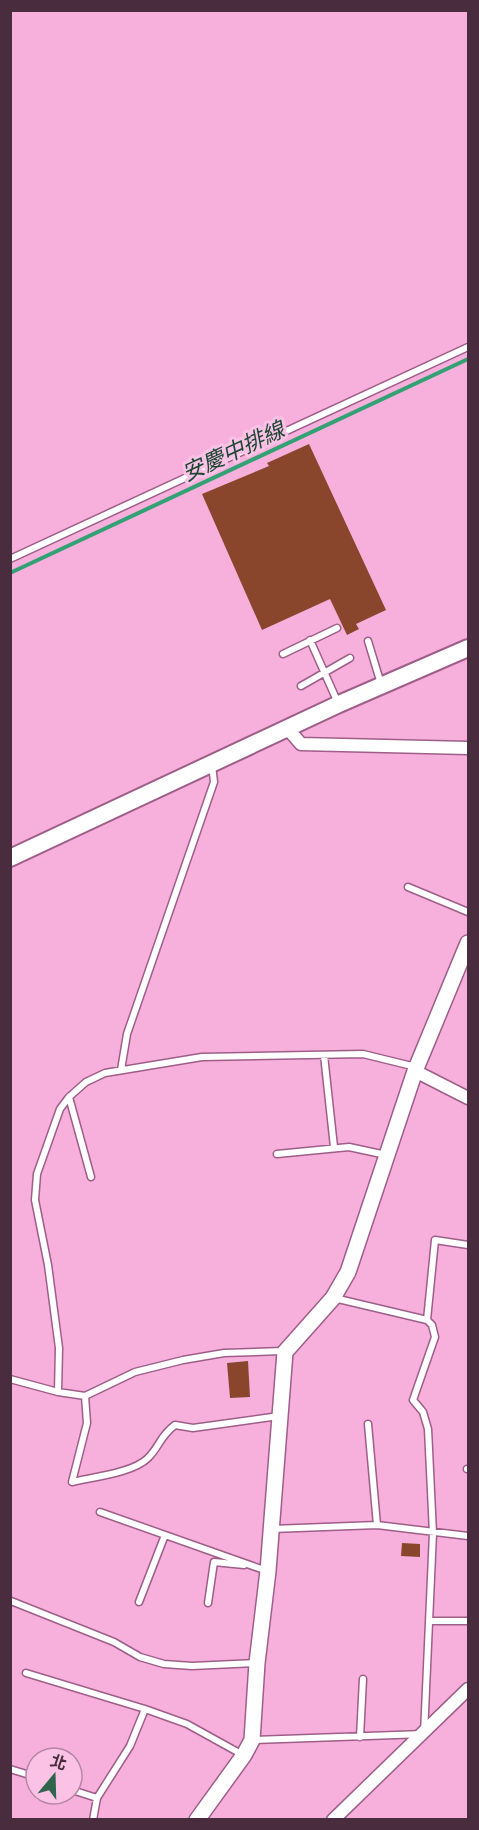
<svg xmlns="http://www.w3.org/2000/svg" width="479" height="1830" font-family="Georgia,'Noto Sans TC',serif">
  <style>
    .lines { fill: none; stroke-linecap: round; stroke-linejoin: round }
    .stream { stroke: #32a173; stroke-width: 4 }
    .building { fill: #89462c }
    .service-casing { stroke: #9e5e88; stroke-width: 9 }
    .minor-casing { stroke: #9e5e88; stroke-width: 15 }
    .tertiary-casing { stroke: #9e5e88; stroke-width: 18 }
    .secondary-casing { stroke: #9e5e88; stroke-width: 20 }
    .service { stroke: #fff; stroke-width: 6 }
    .minor { stroke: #fff; stroke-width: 12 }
    .tertiary { stroke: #fff; stroke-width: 15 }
    .secondary { stroke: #fff; stroke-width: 16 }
    .labels { text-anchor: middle; stroke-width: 6; stroke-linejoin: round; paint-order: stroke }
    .water-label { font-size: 22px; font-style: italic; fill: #1a4733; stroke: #fcc2e5 }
  </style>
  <rect width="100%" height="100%" fill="#f7b0dc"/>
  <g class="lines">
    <!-- stream -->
    <path class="stream" d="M10,573L468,359"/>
  </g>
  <!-- building -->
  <path class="building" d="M309,444L386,610L356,624L359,629L347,635L330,599L262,630L202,494L269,466L267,463Z
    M248,1361L250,1397L230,1398L227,1363Z
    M402,1543L420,1544V1557L401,1556Z"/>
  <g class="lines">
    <defs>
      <path id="service" d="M10,559L468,347
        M310,640L338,703
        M368,641L381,684
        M283,654L337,628
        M301,686L350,658
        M408,887L468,912
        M324,1055L334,1147
        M121,1070L127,1034L214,782L212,765
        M69,1097L91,1177
        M277,1154L349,1147L386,1155
        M427,1320L435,1240L468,1245
        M10,1379L58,1392L59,1348L48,1265L35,1200L37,1174L60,1109L69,1097L86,1082L105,1073L202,1057L363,1054L416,1067
        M58,1392L85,1396L135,1372L183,1360L224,1353L283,1351
        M85,1396L87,1423L72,1482C93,1477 133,1473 148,1458C160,1446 160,1436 175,1425L193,1428L279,1416
        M368,1424L377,1525
        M467,1469H468
        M100,1512L267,1571
        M272,1529L377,1525L468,1536
        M11,1601L114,1642L140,1657L164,1664L192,1666L256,1663
        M139,1602L165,1535
        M208,1603L214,1562L244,1565
        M429,1621H468
        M26,1673L145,1709L187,1724L243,1755
        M360,1737L363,1679
        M252,1740L424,1734L433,1533L428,1429L423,1412L413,1400L435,1337L432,1325L427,1320L334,1298
        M10,1769L36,1777
        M72,1790L97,1798
        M93,1820L97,1798L130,1746L145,1709"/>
      <path id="minor" d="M288,729L301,744L468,748
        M415,1071L468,1098
        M333,1820L468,1689"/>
      <path id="tertiary" d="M197,1820L244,1755L252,1740L257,1663L268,1571L285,1352L333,1298L348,1272L415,1071L468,943"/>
      <path id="secondary" d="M10,858L339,704L468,648"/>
    </defs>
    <!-- service casing -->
    <use href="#service" class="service-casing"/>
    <!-- minor casing -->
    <use href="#minor" class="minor-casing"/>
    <!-- tertiary casing -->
    <use href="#tertiary" class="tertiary-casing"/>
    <!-- secondary casing -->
    <use href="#secondary" class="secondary-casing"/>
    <!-- service -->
    <use href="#service" class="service"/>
    <!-- minor -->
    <use href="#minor" class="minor"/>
    <!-- tertiary -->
    <use href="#tertiary" class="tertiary"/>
    <!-- secondary -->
    <use href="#secondary" class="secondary"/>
  </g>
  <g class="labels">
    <!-- water labels -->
    <g class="water-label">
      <text transform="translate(233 451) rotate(-25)" y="8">安慶中排線</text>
    </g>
  </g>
  <!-- border -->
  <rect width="479" height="1830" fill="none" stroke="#492d3f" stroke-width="24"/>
  <!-- north arrow -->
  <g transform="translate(54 1776) rotate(19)"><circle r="28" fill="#fcc2e5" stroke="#b486a3" stroke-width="1.5"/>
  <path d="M0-4.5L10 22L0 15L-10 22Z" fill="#2f654c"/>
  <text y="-9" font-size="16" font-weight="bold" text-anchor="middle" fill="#492d3f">北</text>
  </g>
</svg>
